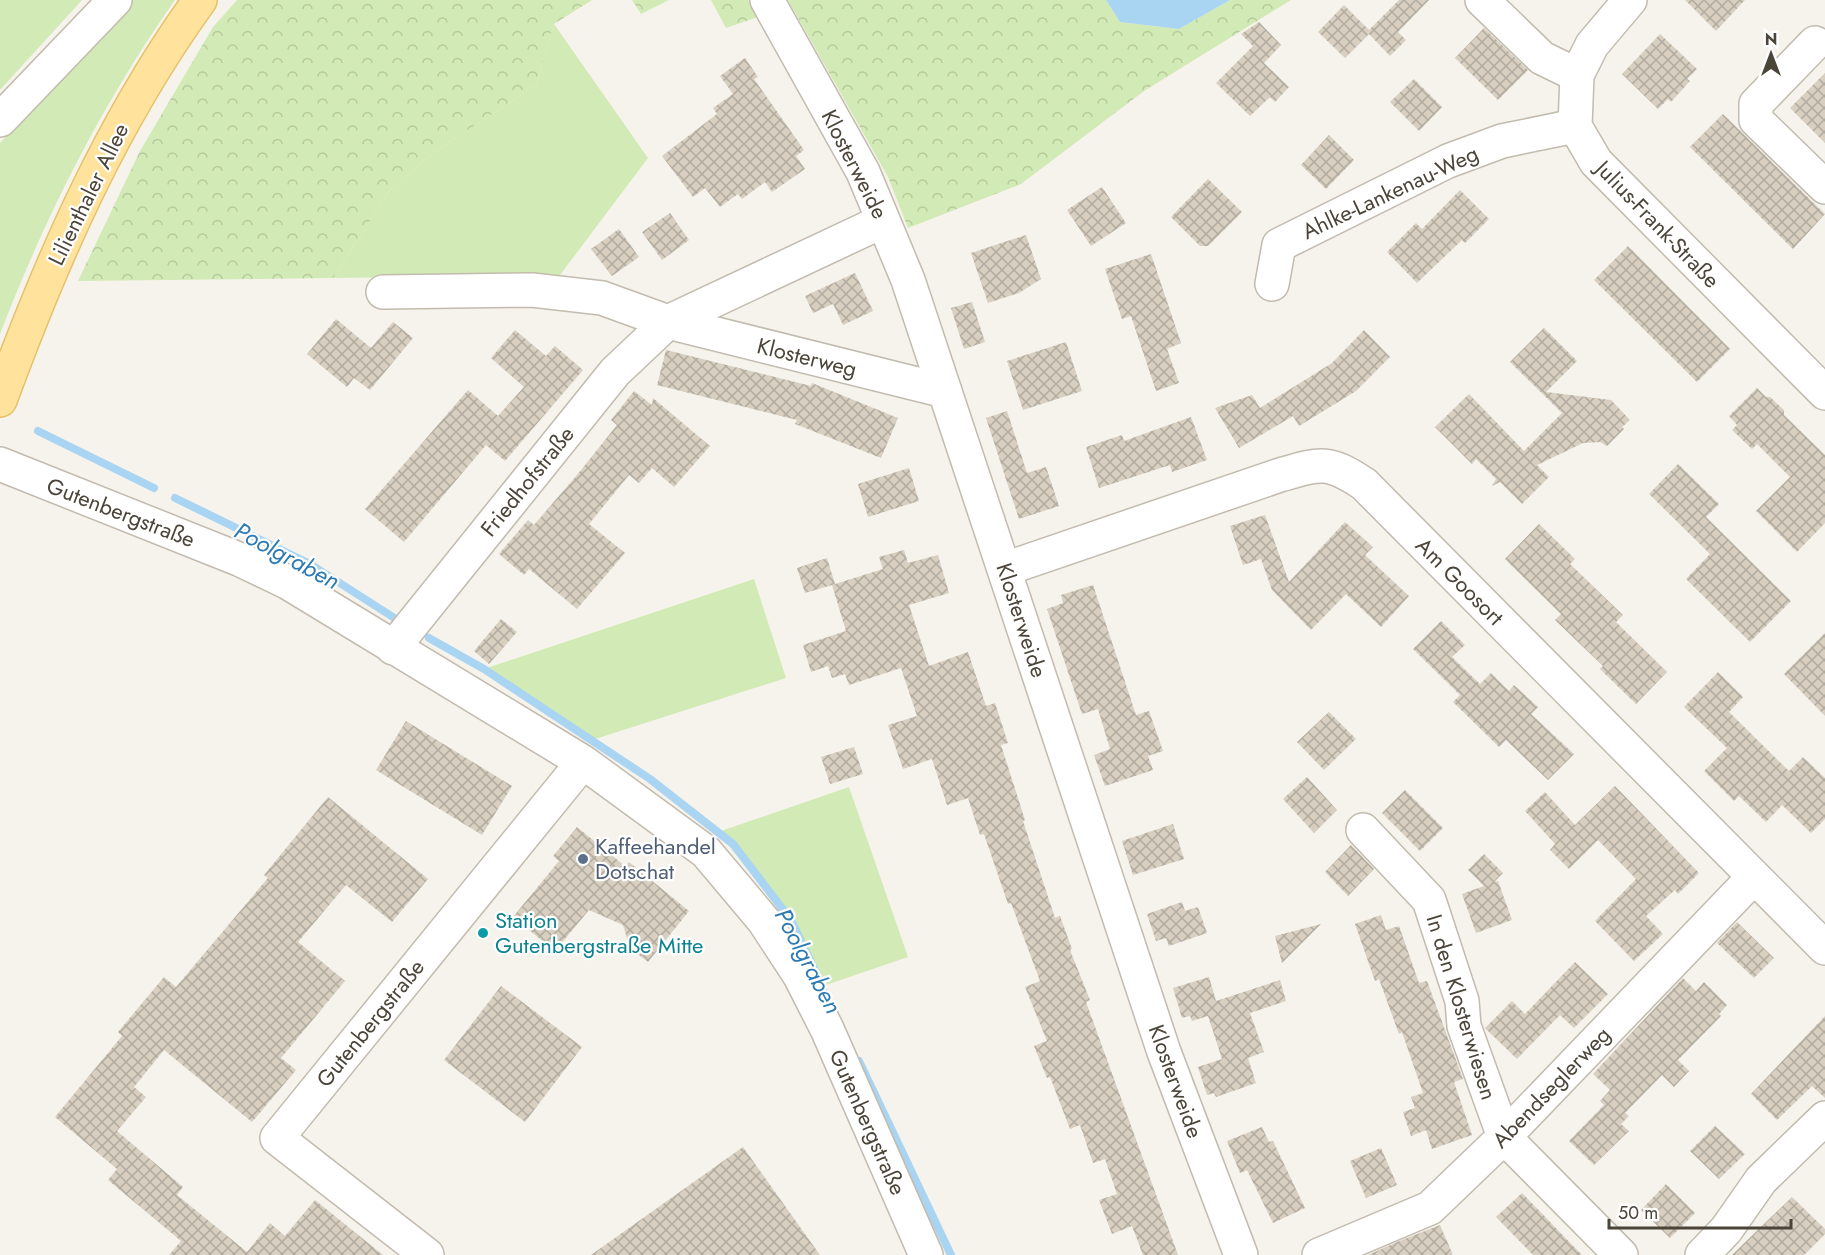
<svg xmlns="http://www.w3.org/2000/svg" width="1825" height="1255" font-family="Jost,sans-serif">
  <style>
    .green { fill: #d2eab5 }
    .forest { fill: url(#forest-crowns) }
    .water { fill: #a9d4f2 }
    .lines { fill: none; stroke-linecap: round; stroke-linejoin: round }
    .stream { stroke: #a9d4f2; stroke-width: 8 }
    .building { fill: url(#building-cross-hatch) }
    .minor-casing { stroke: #c2bbae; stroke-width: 36 }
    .major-casing { stroke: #e6c16a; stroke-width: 36 }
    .minor { stroke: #fff; stroke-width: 33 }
    .major { stroke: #ffe39c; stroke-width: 33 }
    .service-dot { fill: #5c6f8a; stroke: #fff; stroke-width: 2 }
    .culture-dot { fill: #0f9aa8; stroke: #fff; stroke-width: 2 }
    .labels { text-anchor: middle; stroke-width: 4.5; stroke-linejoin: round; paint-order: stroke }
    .street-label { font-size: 22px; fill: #4b4439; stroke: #fff }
    .service-label { font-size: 22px; fill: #4e5e75; stroke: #fff; text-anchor: start }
    .culture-label { font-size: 22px; fill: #0d838f; stroke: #fff; text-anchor: start }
    .water-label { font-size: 24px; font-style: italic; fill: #2e7ab2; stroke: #fff }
  </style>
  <defs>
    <pattern id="forest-crowns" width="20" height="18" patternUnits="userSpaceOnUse" patternTransform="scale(1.5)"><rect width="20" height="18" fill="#d2eab5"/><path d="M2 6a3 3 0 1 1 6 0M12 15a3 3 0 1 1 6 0" fill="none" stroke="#b6ca9c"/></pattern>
    <pattern id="building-cross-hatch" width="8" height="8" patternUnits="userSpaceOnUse" patternTransform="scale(1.5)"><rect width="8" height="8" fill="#d8cfc1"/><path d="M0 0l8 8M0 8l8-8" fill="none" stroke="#b1aa9e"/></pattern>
  </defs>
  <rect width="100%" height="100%" fill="#f6f3ec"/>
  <!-- green -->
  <path class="green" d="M0,0H82L0,90Z
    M133,0H175C103,102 45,217 0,334V143Z
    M554,24L648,158L557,279L485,276L333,278L389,191L433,153L536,85Z
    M754,579L786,678L592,740L484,669Z
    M849,787L908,957L823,986C797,932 766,870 718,832Z"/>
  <!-- forest -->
  <path class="forest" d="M237,0H592L554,24L536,85L433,153L389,191L333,278L78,281L140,151L213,27Z
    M632,0H669L641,14Z
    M711,0H748L758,17L726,28Z
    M788,0H1106L1120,22L1179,29L1230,0H1291L1144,91L1021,184L908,228L888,177Z"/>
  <!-- water -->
  <path class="water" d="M1106,0H1230L1179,29L1120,22Z"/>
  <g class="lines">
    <!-- stream -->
    <path class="stream" d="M38,431L154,488
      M175,498L310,564L396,619
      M429,638L484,669L650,779L733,844L791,920L817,975
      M859,1061L951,1255"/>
  </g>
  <!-- building -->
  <path class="building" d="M1399,0H1429L1398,32L1406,40L1390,56L1369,34L1345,58L1318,32L1344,5L1369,30Z
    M1685,0H1745L1716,31Z
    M1259,22L1281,45L1264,63L1289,87L1275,102L1270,97L1250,116L1216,83L1253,46L1241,34Z
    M1484,28L1528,70L1498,100L1455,58Z
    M1660,34L1697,69L1687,79L1690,81L1671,102L1668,99L1658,109L1622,74Z
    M745,58L758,77L754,79L804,150L796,156L805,169L772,192L765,182L742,199L738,194L720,207L705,188L693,197L662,156L717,114L713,108L733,94L720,76Z
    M1825,73V143L1790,108Z
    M1414,79L1442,107L1419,131L1390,102Z
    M1723,114L1825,214L1793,249L1690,147Z
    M1329,135L1354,160L1326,189L1301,165Z
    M1208,179L1242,212L1208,246H1200L1171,217Z
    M1102,187L1126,223L1091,246L1067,210Z
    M1460,190L1489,219L1465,243L1462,240L1417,283L1387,252L1416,223L1422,229Z
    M670,213L689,240L662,260L642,232Z
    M619,229L639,257L612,276L591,249Z
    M1026,235L1041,279L1019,293L988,303L971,253Z
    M1628,246L1730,349L1697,382L1594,280Z
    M1151,254L1181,343L1167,349L1179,383L1156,391L1131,316L1122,319L1105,269Z
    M855,273L873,311L843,325L833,304L813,313L805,296Z
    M972,302L985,342L964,349L951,308Z
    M336,319L371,348L393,322L413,338L370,390L354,378L347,387L307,354Z
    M1544,328L1577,361L1546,392L1611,400L1630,420L1622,427L1624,429L1607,446L1600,442L1583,443L1537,465L1549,477L1522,504L1500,482L1492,486L1496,479L1476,459L1472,464L1435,427L1469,394L1524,451L1562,413L1510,362Z
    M515,330L546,356L555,346L583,370L505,461L486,445L404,542L365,509L468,390L498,416L524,387L491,358Z
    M1364,330L1390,357L1356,391L1299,426L1293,416L1239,448L1215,408L1252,395L1260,408L1332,363Z
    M1066,342L1082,391L1023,410L1007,361Z
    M666,350L811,386L812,383L898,418L881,458L795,424L797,420L657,385Z
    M1757,388L1766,397H1770L1784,410V415L1825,455V523L1797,552L1756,511L1790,477L1757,444L1752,449L1732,430L1737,425L1729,416Z
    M634,391L652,405L653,398L710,446L674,487L652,468L639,483L629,475L589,524L625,553L577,609L529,569L524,575L499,554L528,520L534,525L577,475L617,425L611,420Z
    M1007,411L1027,473L1046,467L1059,506L1019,519L986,418Z
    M1191,417L1207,460L1172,472L1170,465L1099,488L1086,447L1122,435L1124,441Z
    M1678,464L1719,504L1706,517L1791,601L1750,642L1686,579L1710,554L1649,494Z
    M909,468L919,501L868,517L858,484Z
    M1265,515L1289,582L1345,522L1373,547L1365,555L1409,596L1381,627L1346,594L1311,630L1272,590L1261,559L1243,565L1230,526Z
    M1539,524L1575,559L1570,564L1623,615L1616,622L1667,672L1636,704L1600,669L1603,666L1555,620L1561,614L1505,559Z
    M904,550L908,563L938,555L949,593L909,605L929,666L968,652L986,706L995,703L1008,743L1001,745L1025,820L1023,821L1055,918L1060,916L1072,949L1070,950L1090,1000L1086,1002L1178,1255H1143L1132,1226L1112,1234L1099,1200L1117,1194L1105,1159L1093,1163L1080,1125L1070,1129L1050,1077L1047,1078L1034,1046L1047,1041L1025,987L1040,981L1011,903L1008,904L984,834L980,835L968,798L947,805L932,759L903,769L888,725L917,716L901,668L849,685L845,674L832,678L828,666L811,672L803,645L846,631L832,585L805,593L797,568L827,558L835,584L883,569L879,557Z
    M1093,585L1136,715L1149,711L1163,751L1148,756L1153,770L1105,786L1094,755L1110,749L1098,709L1082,714L1047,609L1063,603L1061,595Z
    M501,619L517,632L489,664L474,651Z
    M1441,621L1465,645L1452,657L1480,684L1491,673L1509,691L1514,685L1538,707L1531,714L1574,754L1548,780L1506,740L1499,747L1453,702L1460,695L1413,649Z
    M1825,633V716L1784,674Z
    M1718,672L1743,697L1729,712L1789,771L1803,757L1825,778V819L1811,833L1782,805L1766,822L1739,796L1734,801L1704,771L1727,748L1684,707Z
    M1329,712L1356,739L1324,770L1297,742Z
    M406,721L512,786L482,835L376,770Z
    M854,747L863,774L830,784L821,757Z
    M1307,777L1337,810L1314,833L1283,799Z
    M1615,786L1699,873L1678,894L1675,890L1646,916L1663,934L1634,961L1595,921L1636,879L1598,840L1569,869L1550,850L1555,844L1525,811L1545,792L1575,825Z
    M1405,790L1443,828L1420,851L1382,813Z
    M328,797L428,879L392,922L346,885L298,942L345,981L281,1058L296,1070L252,1122L164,1050L134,1087L146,1097L117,1131L183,1187L177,1195L247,1252L270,1223L285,1236L315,1200L383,1255H169L181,1241L108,1180L117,1169L55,1117L122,1036L118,1032L164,977L176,987L268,878L264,875Z
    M1173,824L1184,859L1133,875L1122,841Z
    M577,827L625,866L629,862L689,911L648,962L630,948L623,925L589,910L555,951L513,917L559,861L553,856Z
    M1351,845L1374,869L1348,896L1325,872Z
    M1484,854L1503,873L1494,882L1498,881L1512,920L1476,933L1462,894L1484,886L1468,870Z
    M1182,902L1185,911L1198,907L1207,933L1169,946L1166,938L1156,941L1147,914Z
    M1381,915L1386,930L1399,926L1419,983L1427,981L1463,1079L1454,1082L1472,1135L1432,1149L1426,1130L1411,1136L1403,1112L1415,1108L1411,1097L1423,1093L1402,1032L1399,1034L1379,979L1375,981L1355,924Z
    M1737,922L1774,958L1754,978L1717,943Z
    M1321,924L1282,963L1275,936Z
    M1575,962L1608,994L1574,1028L1560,1015L1517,1059L1485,1028L1512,1001L1525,1014Z
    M1209,977L1216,1001L1280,980L1286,1001L1250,1013L1264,1052L1248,1058L1256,1083L1216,1097L1214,1093L1207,1095L1198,1067L1222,1059L1208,1016L1192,1021L1190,1016L1182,1018L1173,988Z
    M1683,978L1696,991L1704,982L1727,1005L1719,1014L1721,1016L1678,1060L1689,1071L1674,1087L1662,1075L1625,1113L1629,1116L1621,1124L1629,1131L1594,1165L1569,1141L1604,1105L1600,1101L1610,1090L1593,1074Z
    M501,986L582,1047L525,1122L444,1060Z
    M1825,1016V1098L1812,1086L1777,1120L1751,1094Z
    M1715,1126L1745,1154L1719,1179L1690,1151Z
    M1262,1127L1269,1142L1273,1141L1305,1208L1273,1223L1247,1170L1240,1173L1227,1141Z
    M743,1147L820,1255H591Z
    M1381,1148L1397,1185L1366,1198L1350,1161Z
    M1666,1184L1695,1213L1670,1238L1641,1210Z
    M1522,1193L1582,1255H1533L1496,1217Z
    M1792,1197L1825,1229V1234L1804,1255H1732Z
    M1440,1225L1453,1255H1368L1397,1242Z"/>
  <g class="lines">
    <defs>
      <path id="minor" d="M767,0L863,172L908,280L1164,1052L1241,1255
        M1482,0L1542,58L1577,75
        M1630,0L1592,45L1577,75L1575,126L1596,162L1825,393
        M1815,43L1756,104V120L1825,187
        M0,120L115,0
        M1272,284L1279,245L1448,161L1502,141L1575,126
        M383,292L532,290L602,298L668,322L945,391
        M0,464L241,560L287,582L583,762L706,852L764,921L800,976L827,1029L926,1255
        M1005,569L1280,475C1321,463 1328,460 1364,484L1825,948
        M393,648L615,372L668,322L883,221
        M1363,830L1429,900L1462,1001L1464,1026L1504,1137L1621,1255
        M427,1255L277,1138L583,762
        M1319,1255L1430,1208L1504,1137L1754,877
        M1702,1255L1726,1230L1761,1180L1825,1118"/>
      <path id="major" d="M0,400C52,259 111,123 200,0"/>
    </defs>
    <!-- minor casing -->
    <use href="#minor" class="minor-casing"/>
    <!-- major casing -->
    <use href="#major" class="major-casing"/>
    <!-- minor -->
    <use href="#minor" class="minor"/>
    <!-- major -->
    <use href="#major" class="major"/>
  </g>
  <!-- markers -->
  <circle class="service-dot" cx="583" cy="859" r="6"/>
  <circle class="culture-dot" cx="483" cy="933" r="6"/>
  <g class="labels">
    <!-- street labels -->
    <g class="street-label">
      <text transform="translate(855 164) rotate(63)" y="8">Klosterweide</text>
      <text transform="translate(1390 192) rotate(-25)" y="8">Ahlke-Lankenau-Weg</text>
      <text transform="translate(88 194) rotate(-64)" y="8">Lilienthaler Allee</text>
      <text transform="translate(1658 224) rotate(46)" y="8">Julius-Frank-Straße</text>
      <text transform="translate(807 357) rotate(14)" y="8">Klosterweg</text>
      <text transform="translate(527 481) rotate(-51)" y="8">Friedhofstraße</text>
      <text transform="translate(121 512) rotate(21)" y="8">Gutenbergstraße</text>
      <text transform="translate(1460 581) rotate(45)" y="8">Am Goosort</text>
      <text transform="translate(1022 620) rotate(72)" y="8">Klosterweide</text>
      <text transform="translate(1462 1007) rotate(73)" y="8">In den Klosterwiesen</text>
      <text transform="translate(370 1023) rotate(-51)" y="8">Gutenbergstraße</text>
      <text transform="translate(1176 1081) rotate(70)" y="8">Klosterweide</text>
      <text transform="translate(1551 1087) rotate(-46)" y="8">Abendseglerweg</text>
      <text transform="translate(868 1122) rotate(66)" y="8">Gutenbergstraße</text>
    </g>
    <!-- service labels -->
    <g class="service-label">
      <text x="595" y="854">Kaffeehandel<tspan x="595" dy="25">Dotschat</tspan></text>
    </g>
    <!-- culture labels -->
    <g class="culture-label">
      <text x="495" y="928">Station<tspan x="495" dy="25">Gutenbergstraße Mitte</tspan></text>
    </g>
    <!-- water labels -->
    <g class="water-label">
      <text transform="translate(287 556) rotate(28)" y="8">Poolgraben</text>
      <text transform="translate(808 961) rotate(62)" y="8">Poolgraben</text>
    </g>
  </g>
  <!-- north arrow -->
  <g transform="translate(1771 54)" stroke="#ffffff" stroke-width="4.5" paint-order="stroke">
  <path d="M0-4.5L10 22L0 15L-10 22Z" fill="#4b4439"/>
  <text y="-9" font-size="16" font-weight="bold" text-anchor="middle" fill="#4b4439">N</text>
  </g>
  <!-- scale -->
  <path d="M1609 1219v9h182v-9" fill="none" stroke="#4b4439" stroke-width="3"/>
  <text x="1618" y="1219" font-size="18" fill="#4b4439" stroke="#ffffff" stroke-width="4.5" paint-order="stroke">50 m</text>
</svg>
